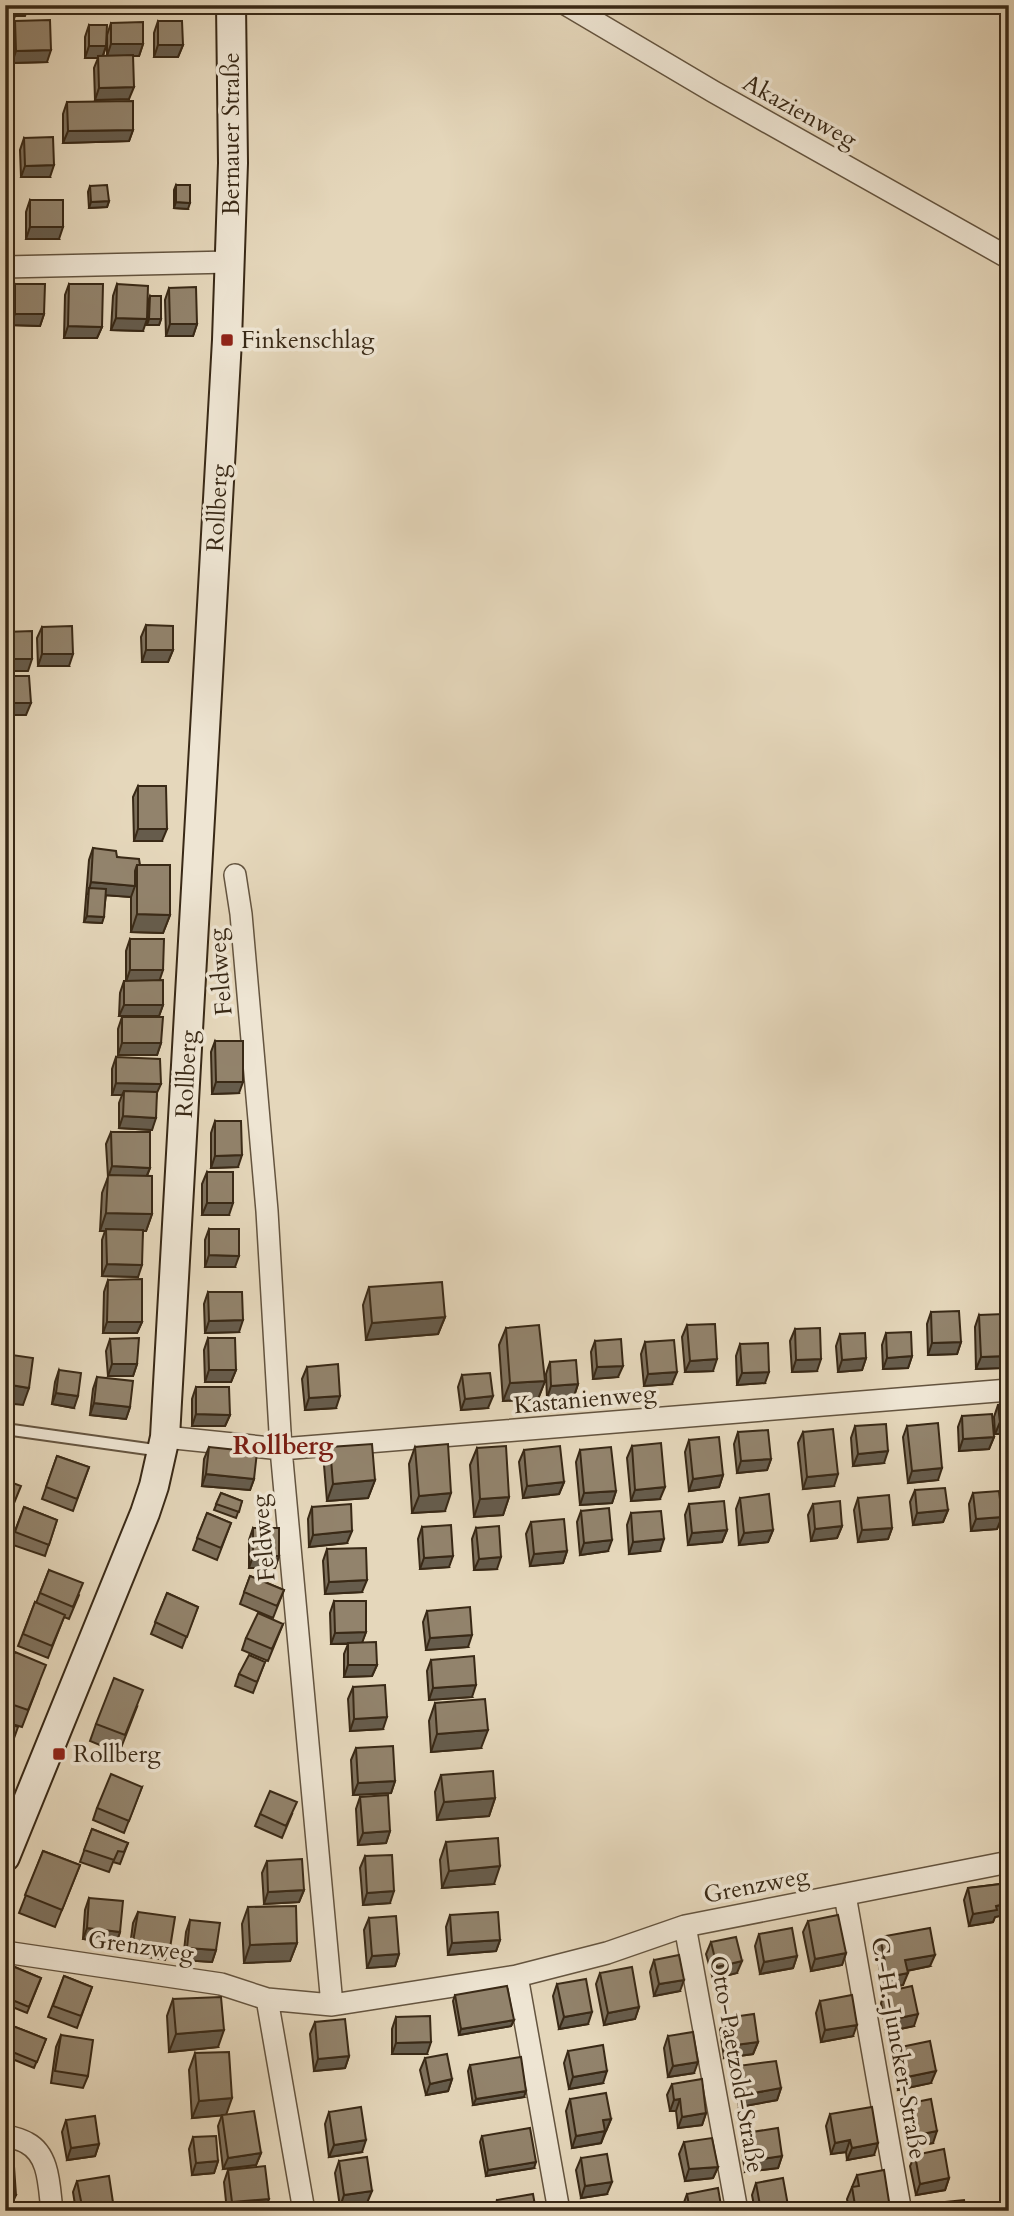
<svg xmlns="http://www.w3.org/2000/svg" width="1014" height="2216" font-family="Cardo,serif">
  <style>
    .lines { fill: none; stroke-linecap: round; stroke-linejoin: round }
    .stream { stroke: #7d6e57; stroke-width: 5 }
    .lane-casing { stroke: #64543f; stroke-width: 14 }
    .street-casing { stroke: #64543f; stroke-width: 24 }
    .secondary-casing { stroke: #392916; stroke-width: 32 }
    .lane { stroke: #eee5d3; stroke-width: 10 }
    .street { stroke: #eee5d3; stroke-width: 21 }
    .secondary { stroke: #eee5d3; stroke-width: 28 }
    .wall { fill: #7e715d; stroke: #392916; stroke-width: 2 }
    .shaded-wall { fill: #665c4c; stroke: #392916; stroke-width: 2 }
    .building { fill: #92836c; stroke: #392916; stroke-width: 2 }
    .poi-dot { fill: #8f2418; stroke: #eee5d3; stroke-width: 2.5 }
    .labels { text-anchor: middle; stroke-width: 7; stroke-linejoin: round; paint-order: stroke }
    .street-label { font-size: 24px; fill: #392916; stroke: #eee5d3 }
    .poi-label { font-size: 24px; fill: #392916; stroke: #eee5d3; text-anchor: start }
    .neighbourhood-label { font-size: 26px; font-weight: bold; fill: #7a1f14; stroke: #eee5d3 }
  </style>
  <rect width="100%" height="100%" fill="#e5d7bb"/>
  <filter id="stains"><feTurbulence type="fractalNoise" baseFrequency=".00286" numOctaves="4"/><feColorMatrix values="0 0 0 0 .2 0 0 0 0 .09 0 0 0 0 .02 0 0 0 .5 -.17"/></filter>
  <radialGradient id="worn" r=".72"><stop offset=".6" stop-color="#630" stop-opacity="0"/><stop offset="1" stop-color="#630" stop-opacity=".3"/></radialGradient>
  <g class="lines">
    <!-- stream -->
    <path class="stream" d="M1008,5L1009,8"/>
    <defs>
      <path id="lane" d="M5,1429L162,1451"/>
      <path id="street" d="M567,5L714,92L1009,258
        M5,267L230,262
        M165,1437L281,1449L1009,1390
        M845,1895L900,2207L899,2211
        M685,1926L737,2211
        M5,1952L221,1984L267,1999L332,2005L281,1449L267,1211L241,914L235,875
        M267,1999L304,2211
        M332,2005L517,1976
        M5,2135C12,2138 21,2139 27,2143C50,2155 49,2188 52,2211
        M559,2211L517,1976L607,1953L685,1926L1009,1862"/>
      <path id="secondary" d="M5,1857L145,1513L154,1486L165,1437L227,340L233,163L231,5"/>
    </defs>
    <!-- lane casing -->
    <use href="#lane" class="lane-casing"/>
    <!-- street casing -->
    <use href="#street" class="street-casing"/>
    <!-- secondary casing -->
    <use href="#secondary" class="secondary-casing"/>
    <!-- lane -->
    <use href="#lane" class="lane"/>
    <!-- street -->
    <use href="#street" class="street"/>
    <!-- secondary -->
    <use href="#secondary" class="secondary"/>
  </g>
  <!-- wall -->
  <path class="wall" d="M156,5H183L180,13L156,14Z
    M15,21L47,62L12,63L11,33Z
    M158,21L183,45L178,57H154V33Z
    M111,23L143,44L139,56H133L129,99L95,100L94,68L98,58H85V37L89,25L106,46L103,56H107V35Z
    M67,102L133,130L129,141L63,143V114Z
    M24,138L50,177H21L20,150Z
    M176,185L188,209L174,208V190Z
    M90,186L109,201L107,207L89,208L88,192Z
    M30,200L59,239H26V212Z
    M15,284L44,314L40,326L10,325L11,296Z
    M69,284L102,327L97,338H64L65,295Z
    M117,284L143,331L111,330L113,296Z
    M169,288L197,324L193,336H166L165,300Z
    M150,296L161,319L159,325H147L148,302Z
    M146,625L173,650L168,662H142L141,637Z
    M42,627L69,666H38L37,638Z
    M138,786L162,841H134L133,797Z
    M93,848L140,865L170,915L163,933L131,932V897L106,895L102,923L84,922L89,860Z
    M130,939L159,980L163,1005L159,1016H119L120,993L124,981H126V951Z
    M122,1017L161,1043L157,1055H118V1029Z
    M215,1041L239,1093L212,1094L211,1052Z
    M116,1057L157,1093L152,1130L119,1128V1103L122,1095H112V1069Z
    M215,1121L238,1167L211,1168V1133Z
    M111,1132L150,1168L147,1176L152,1214L146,1231H143L138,1277L102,1276V1240L105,1231H100L102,1193L108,1177L106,1144Z
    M207,1172L229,1215H202V1184Z
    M209,1229L235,1267H205V1240Z
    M108,1280L142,1322L137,1333H103L104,1292Z
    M369,1287L445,1317L438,1334L366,1340L363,1305Z
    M208,1292L239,1332L205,1333L204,1304Z
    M931,1312L961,1342L957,1354L928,1355L927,1324Z
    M979,1315L1002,1368L976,1369L975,1327Z
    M687,1325L713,1371L685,1372L682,1337Z
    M506,1328L545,1381L538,1399L503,1401L499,1345Z
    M795,1329L817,1371L792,1372L790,1341Z
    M886,1333L912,1356L908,1368L883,1369L882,1345Z
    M840,1334L866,1358L862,1370L838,1372L836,1346Z
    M208,1338L236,1370L231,1382H205L204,1350Z
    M110,1339L137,1364L133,1376H108L106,1351Z
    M595,1341L618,1377L593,1379L591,1352Z
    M645,1342L672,1384L644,1386L641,1354Z
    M740,1344L765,1383L737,1385L736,1356Z
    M550,1362L578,1384L574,1396L547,1398L546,1374Z
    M307,1367L336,1408L305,1410L302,1379Z
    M59,1370L74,1408L52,1404L55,1382Z
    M462,1375L488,1408L461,1410L458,1387Z
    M97,1377L130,1407L126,1419L90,1415L93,1389Z
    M196,1387L230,1415L225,1426H192V1399Z
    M1009,1404V1457H1007L1006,1434H995L994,1417L998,1405Z
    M962,1416L994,1437L989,1449L959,1451L958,1427Z
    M855,1426L884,1463L853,1466L851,1438Z
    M907,1426L938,1480L908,1483L903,1437Z
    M738,1432L771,1459L767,1470L737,1473L734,1444Z
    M803,1432L834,1486L803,1489L798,1443Z
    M689,1440L723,1475L719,1487L689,1491L685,1452Z
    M632,1446L660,1499L631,1501L627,1458Z
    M209,1447L254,1479L250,1490L202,1486L204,1459Z
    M330,1447L375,1480L368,1498L327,1501L324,1465Z
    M415,1447L445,1511L412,1513L409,1464Z
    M477,1448L509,1497L503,1515L474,1517L470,1465Z
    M524,1450L564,1482L559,1494L523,1498L519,1462Z
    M580,1450L616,1491L612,1503L580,1505L576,1462Z
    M57,1456L89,1467L73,1511L42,1499Z
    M915,1490L948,1510L943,1522L913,1525L910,1502Z
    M221,1493L242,1501L236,1518L214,1510Z
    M973,1493L1002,1517L997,1529L971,1531L969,1504Z
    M740,1498L773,1530L768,1542L739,1545L736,1509Z
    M858,1498L892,1528L888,1539L858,1542L854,1510Z
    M689,1504L727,1530L722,1542L688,1545L685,1515Z
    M813,1504L842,1526L837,1538L811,1541L808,1515Z
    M24,1507L57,1520L45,1556L10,1544Z
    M312,1507L347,1543L309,1547L308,1519Z
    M581,1511L608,1551L580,1555L577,1522Z
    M207,1513L231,1523L217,1560L193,1550Z
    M631,1513L660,1551L629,1554L627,1525Z
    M531,1522L567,1551L563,1563L530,1566L526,1534Z
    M422,1527L449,1567L420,1569L418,1539Z
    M253,1528L279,1556L275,1568H249V1540Z
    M476,1528L497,1569L474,1570L472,1539Z
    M327,1549L362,1592L325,1594L323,1561Z
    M49,1570L79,1595L69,1619L64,1617L48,1658L18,1646L35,1602L36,1603Z
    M250,1576L284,1590L273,1618L240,1604Z
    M167,1593L198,1607L182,1648L151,1634Z
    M334,1601L366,1632L362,1642L377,1665L372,1676L344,1677V1654L348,1644H331L330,1613Z
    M427,1611L468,1647L426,1650L423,1622Z
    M283,1624L268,1661L242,1650L246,1638Z
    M431,1660L472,1697L429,1700L427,1671Z
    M265,1662L253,1693L235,1686L239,1674Z
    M5,1666L39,1683L22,1727L5,1722Z
    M353,1687L383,1729L350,1731L348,1699Z
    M435,1703L481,1748L431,1752L429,1721Z
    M137,1707L119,1753L90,1741L96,1724Z
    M356,1748L395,1781L391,1793L353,1795L351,1760Z
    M441,1775L495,1798L489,1816L437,1820L435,1792Z
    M142,1787L124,1833L93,1820L97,1808Z
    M360,1797L390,1831L386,1843L358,1845L356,1809Z
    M260,1814H292L282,1838L255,1826Z
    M92,1829L128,1843L120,1864L113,1862L109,1872L80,1862Z
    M446,1842L494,1884L442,1888L440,1860Z
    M43,1851L80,1865L55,1927L19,1913Z
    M365,1856L390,1903L363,1905L360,1868Z
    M267,1861L304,1890L299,1902L264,1904L262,1873Z
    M1009,1883V1916L1008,1914L995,1917L993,1922L969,1926L964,1900L968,1888Z
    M89,1898L120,1932L116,1944L83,1939L85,1910Z
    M248,1907L297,1943L290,1961L244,1963L242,1924Z
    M138,1912L170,1948L165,1960L129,1954L133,1923Z
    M450,1915L500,1940L496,1951L448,1955L446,1927Z
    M369,1918L399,1954L395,1966L367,1968L364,1930Z
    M190,1920L216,1950L212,1962L183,1960L186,1932Z
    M808,1921L846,1953L842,1965L811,1971L803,1932Z
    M759,1934L797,1956L793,1968L760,1974L755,1946Z
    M880,1937L930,1966L907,1971L903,1985L883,1989L876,1949Z
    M711,1942L737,1973L713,1979L706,1954Z
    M654,1960L680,1991L654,1996L650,1972Z
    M5,1963L41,1978L27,2013L5,2004Z
    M600,1973L639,2007L635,2019L604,2025L596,1984Z
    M64,1976L92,1987L77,2028L48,2017Z
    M557,1984L588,2024L559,2029L553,1996Z
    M885,1992L914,2026L886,2032L881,2003Z
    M455,1995L514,2020L511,2026L459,2035L453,2001Z
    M173,1999L218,2047L169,2052L167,2016Z
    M820,2001L853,2036L821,2042L816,2013Z
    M396,2017L427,2054H392V2029Z
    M725,2018L758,2042L753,2054L724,2058L720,2030Z
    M315,2022L349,2056L345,2068L314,2071L310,2034Z
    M5,2023L46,2039L34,2068L5,2056Z
    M61,2035L88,2076L83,2088L51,2083L56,2047Z
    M668,2036L694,2073L668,2077L664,2048Z
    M896,2048L931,2083L898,2090L892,2060Z
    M568,2051L603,2083L569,2089L564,2063Z
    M195,2053L226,2114L261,2153L256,2165L223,2169L218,2126L222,2115L192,2118L189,2070Z
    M425,2058L452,2079L448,2091L426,2095L420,2070Z
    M470,2065L524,2097L473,2105L468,2071Z
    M738,2066L781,2088L777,2100L739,2107L734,2078Z
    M672,2084L706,2113L702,2125L678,2128L676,2111H670L667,2095Z
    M570,2099L611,2119L601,2143L572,2148L566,2111Z
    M906,2104L933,2143L908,2147L902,2116Z
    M329,2112L362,2152L329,2157L325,2124Z
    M830,2114L874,2155L847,2160L846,2152L831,2154L826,2126Z
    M66,2120L99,2144L95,2156L67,2160L62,2132Z
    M745,2133L782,2156L778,2168L745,2172L741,2145Z
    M482,2136L534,2168L486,2176L480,2142Z
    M193,2137L218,2161L214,2173L192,2175L189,2149Z
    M684,2142L718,2167L713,2178L685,2181L679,2154Z
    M915,2155L949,2178L945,2190L916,2195L910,2166Z
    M581,2158L607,2194L581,2198L576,2170Z
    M339,2161L367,2203L340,2207L335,2173Z
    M228,2170L265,2210L227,2211L224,2182Z
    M857,2175L890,2208L889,2211H849L847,2199Z
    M77,2181L114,2209L113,2211H76L73,2192Z
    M756,2183L789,2211H755L752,2195Z
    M687,2194L722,2211H684L683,2205Z
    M497,2200L536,2211H493Z"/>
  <!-- shaded-wall -->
  <path class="shaded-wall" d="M160,5H183L180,13L156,14Z
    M129,6H141L139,12H127Z
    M27,10L25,16H15L13,22H5V16L15,11Z
    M111,44H143L139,56H107Z
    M158,45H183L178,57H154Z
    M89,46H106L102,58H85Z
    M51,50L47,62L12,63L16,51Z
    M134,87L129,99L95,100L99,88Z
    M133,130L129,141L63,143L68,131Z
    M54,165L50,177H21L25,166Z
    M109,201L107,207L89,208L91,202Z
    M176,202L190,203L188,209L174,208Z
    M30,227H63L59,239H26Z
    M15,314H44L40,326L10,325Z
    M116,318L147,319L143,331L111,330Z
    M149,319H161L159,325H147Z
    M170,324H197L193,336H166Z
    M68,326L102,327L97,338H64Z
    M146,650H173L168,662H142Z
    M42,654H73L69,666H38Z
    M5,659H32L28,671H5Z
    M5,703H31L26,715H5Z
    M138,829H167L162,841H134Z
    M91,882L135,886L131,897L88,894Z
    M137,914L170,915L163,933L131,932Z
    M87,916L104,917L102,923L84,922Z
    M130,970H163L159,982H126Z
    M124,1005H163L159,1016H119Z
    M122,1043H161L157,1055H118Z
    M216,1082H243L239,1093L212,1094Z
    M116,1083L161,1084L156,1095L124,1091L122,1095H112Z
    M123,1116L156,1118L152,1130L119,1128Z
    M242,1155L238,1167L211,1168L215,1156Z
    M112,1166L150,1168L145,1180L108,1178Z
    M207,1203H233L229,1215H202Z
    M106,1213L152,1214L146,1231H100Z
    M209,1255L239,1256L235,1267H205Z
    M107,1264L142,1265L138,1277L102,1276Z
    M445,1317L438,1334L366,1340L372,1323Z
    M243,1320L239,1332L205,1333L209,1321Z
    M107,1322H142L137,1333H103Z
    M961,1342L957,1354L928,1355L932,1343Z
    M912,1356L908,1368L883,1369L887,1358Z
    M1006,1356L1002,1368L976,1369L981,1357Z
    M866,1358L862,1370L838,1372L842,1360Z
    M717,1359L713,1371L685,1372L690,1361Z
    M821,1359L817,1371L792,1372L796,1360Z
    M112,1364H137L133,1376H108Z
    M623,1366L618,1377L593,1379L597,1367Z
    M209,1370H236L231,1382H205Z
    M677,1372L672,1384L644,1386L648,1374Z
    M769,1372L765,1383L737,1385L742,1373Z
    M545,1381L538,1399L503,1401L510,1383Z
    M5,1384L29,1388L23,1405L5,1403Z
    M578,1384L574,1396L547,1398L551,1386Z
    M56,1393L78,1396L74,1408L52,1404Z
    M340,1396L336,1408L305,1410L309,1398Z
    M493,1396L488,1408L461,1410L465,1399Z
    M94,1403L130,1407L126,1419L90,1415Z
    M196,1414L230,1415L225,1426H192Z
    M1000,1422H1009L1006,1434H995Z
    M994,1437L989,1449L959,1451L963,1439Z
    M888,1451L884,1463L853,1466L858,1454Z
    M771,1459L767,1470L737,1473L741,1461Z
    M942,1468L938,1480L908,1483L912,1471Z
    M206,1474L254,1479L250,1490L202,1486Z
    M838,1474L834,1486L803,1489L807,1477Z
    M723,1475L719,1487L689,1491L693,1479Z
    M375,1480L368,1498L327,1501L333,1484Z
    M564,1482L559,1494L523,1498L527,1486Z
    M665,1487L660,1499L631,1501L635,1490Z
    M616,1491L612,1503L580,1505L584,1493Z
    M451,1493L445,1511L412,1513L419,1496Z
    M509,1497L503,1515L474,1517L480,1499Z
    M948,1510L943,1522L913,1525L917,1513Z
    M1002,1517L997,1529L971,1531L976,1519Z
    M842,1526L837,1538L811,1541L815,1529Z
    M892,1528L888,1539L858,1542L862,1530Z
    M727,1530L722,1542L688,1545L692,1533Z
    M773,1530L768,1542L739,1545L744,1533Z
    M352,1531L347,1543L309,1547L313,1535Z
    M664,1539L660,1551L629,1554L633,1542Z
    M612,1540L608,1551L580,1555L584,1543Z
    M567,1551L563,1563L530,1566L534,1554Z
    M253,1556H279L275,1568H249Z
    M453,1556L449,1567L420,1569L424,1558Z
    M501,1557L497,1569L474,1570L479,1559Z
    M367,1580L362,1592L325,1594L329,1582Z
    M366,1632L362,1643L331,1644L335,1633Z
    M472,1635L468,1647L426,1650L430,1638Z
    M348,1665H377L372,1676L344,1677Z
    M476,1685L472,1697L429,1700L433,1688Z
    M387,1717L383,1729L350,1731L354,1719Z
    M488,1730L481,1748L431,1752L437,1734Z
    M395,1781L391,1793L353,1795L358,1783Z
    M495,1798L489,1816L437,1820L444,1802Z
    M390,1831L386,1843L358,1845L363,1833Z
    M500,1866L494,1884L442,1888L449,1871Z
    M304,1890L299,1902L264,1904L268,1892Z
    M394,1891L390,1903L363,1905L367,1893Z
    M1009,1903L1008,1914L995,1917L993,1922L969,1926L973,1914L996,1906Z
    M87,1928L120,1932L116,1944L83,1939Z
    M500,1940L496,1951L448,1955L452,1943Z
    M297,1943L290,1961L244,1963L250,1945Z
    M187,1948L216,1950L212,1962L183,1960Z
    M846,1953L842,1965L811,1971L815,1959Z
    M399,1954L395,1966L367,1968L372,1956Z
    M935,1955L930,1966L901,1972L905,1960Z
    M797,1956L793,1968L760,1974L764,1962Z
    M742,1961L737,1973L713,1979L717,1967Z
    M908,1973L903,1985L883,1989L888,1977Z
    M684,1980L680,1991L654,1996L659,1984Z
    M639,2007L635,2019L604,2025L608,2013Z
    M592,2012L588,2024L559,2029L564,2017Z
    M918,2014L914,2026L886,2032L890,2020Z
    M514,2020L511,2026L459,2035L461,2029Z
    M857,2025L853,2036L821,2042L825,2030Z
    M224,2030L218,2047L169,2052L176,2034Z
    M431,2042L427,2054H392L396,2043Z
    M758,2042L753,2054L724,2058L728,2046Z
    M349,2056L345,2068L314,2071L318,2059Z
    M698,2062L694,2073L668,2077L673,2066Z
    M607,2071L603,2083L569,2089L573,2077Z
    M936,2071L931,2083L898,2090L902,2078Z
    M452,2079L448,2091L426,2095L430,2084Z
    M781,2088L777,2100L739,2107L743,2095Z
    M526,2091L524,2097L473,2105L476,2099Z
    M232,2098L226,2115L192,2118L199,2101Z
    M680,2099L676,2111H670L674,2100Z
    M706,2113L702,2125L678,2128L682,2117Z
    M611,2119L606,2131L599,2132L603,2120Z
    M605,2131L601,2143L572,2148L576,2136Z
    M937,2131L933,2143L908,2147L912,2136Z
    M366,2140L362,2152L329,2157L334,2145Z
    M850,2140L846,2152L831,2154L835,2143Z
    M878,2143L874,2155L847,2160L852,2148Z
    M99,2144L95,2156L67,2160L71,2148Z
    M261,2153L256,2165L223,2169L228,2158Z
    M782,2156L778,2168L745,2172L749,2161Z
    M218,2161L214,2173L192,2175L196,2163Z
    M536,2162L534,2168L486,2176L488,2170Z
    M718,2167L713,2178L685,2181L689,2169Z
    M949,2178L945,2190L916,2195L920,2184Z
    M612,2182L607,2194L581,2198L585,2186Z
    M372,2191L367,2203L340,2207L344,2195Z
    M5,2195H16L11,2206L5,2207Z
    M269,2199L265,2210L229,2211L232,2202Z"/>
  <!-- building -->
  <path class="building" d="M5,5H27V10L15,11V16H5Z
    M50,20L51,50L16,51L15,21Z
    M158,21H182L183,45H158Z
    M143,22V44H111V23Z
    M89,25H107L106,46H89Z
    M133,55L134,87L99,88L98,56Z
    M133,101V130L68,131L67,102Z
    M53,137L54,165L25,166L24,138Z
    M107,185L109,201L91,202L90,186Z
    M176,185H190V203L176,202Z
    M30,200H63V227H30Z
    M15,284H45L44,314H15Z
    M69,284H103L102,327L68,326Z
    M117,284L148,286L147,319L116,318Z
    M196,287L197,324H170L169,288Z
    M150,296H161V319H149Z
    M146,625L173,626V650H146Z
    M72,626L73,654H42V627Z
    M32,631V659H5V632Z
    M5,676H29L31,703H5Z
    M138,786H166L167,829H138Z
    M93,848L116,851L117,857L139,859L140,865H137L135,871V886L91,882Z
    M137,865H170V915L137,914Z
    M89,888L106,889L104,917L87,916Z
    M130,939H164L163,970H130Z
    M163,980V1005H124V981Z
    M122,1017H163L161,1043H122Z
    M215,1041H243V1082H216Z
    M116,1057L160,1059L161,1084L116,1083Z
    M124,1091L157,1092L156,1118L123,1116Z
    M215,1121H241L242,1155L215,1156Z
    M111,1132H150V1168L112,1166Z
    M207,1172H233V1203H207Z
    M108,1175L152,1176V1214L106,1213Z
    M106,1229L143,1230L142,1265L107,1264Z
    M209,1229H239V1256L209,1255Z
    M142,1279V1322H107L108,1280Z
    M442,1282L445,1317L372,1323L369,1287Z
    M208,1292H242L243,1320L209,1321Z
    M959,1311L961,1342L932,1343L931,1312Z
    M1004,1314L1006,1356L981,1357L979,1315Z
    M715,1324L717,1359L690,1361L687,1325Z
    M539,1325L545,1381L510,1383L506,1328Z
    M820,1328L821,1359L796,1360L795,1329Z
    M911,1332L912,1356L887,1358L886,1333Z
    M865,1333L866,1358L842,1360L840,1334Z
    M139,1338L137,1364H112L110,1339Z
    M208,1338H235L236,1370H209Z
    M621,1339L623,1366L597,1367L595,1341Z
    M674,1340L677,1372L648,1374L645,1342Z
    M768,1343L769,1372L742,1373L740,1344Z
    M5,1354L33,1358L29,1388L5,1384Z
    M576,1360L578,1384L551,1386L550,1362Z
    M338,1364L340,1396L309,1398L307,1367Z
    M59,1370L81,1373L78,1396L56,1393Z
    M490,1373L493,1396L465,1399L462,1375Z
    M97,1377L133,1381L130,1407L94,1403Z
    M196,1387H229L230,1415L196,1414Z
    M1009,1404V1422H1000L998,1405Z
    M992,1414L994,1437L963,1439L962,1416Z
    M938,1423L942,1468L912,1471L907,1426Z
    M886,1424L888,1451L858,1454L855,1426Z
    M833,1429L838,1474L807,1477L803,1432Z
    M768,1430L771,1459L741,1461L738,1432Z
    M719,1437L723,1475L693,1479L689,1440Z
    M661,1443L665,1487L635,1490L632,1446Z
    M372,1444L375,1480L333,1484L330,1447Z
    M448,1444L451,1493L419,1496L415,1447Z
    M506,1446L509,1497L480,1499L477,1448Z
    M560,1446L564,1482L527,1486L524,1450Z
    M209,1447L257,1452L254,1479L206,1474Z
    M611,1447L616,1491L584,1493L580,1450Z
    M57,1456L89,1467L77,1499L46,1487Z
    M5,1480L21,1486L5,1525Z
    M945,1488L948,1510L917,1513L915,1490Z
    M999,1491L1002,1517L976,1519L973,1493Z
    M221,1493L242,1501L239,1512L216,1504Z
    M769,1494L773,1530L744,1533L740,1498Z
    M889,1495L892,1528L862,1530L858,1498Z
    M724,1501L727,1530L692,1533L689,1504Z
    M840,1501L842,1526L815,1529L813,1504Z
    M351,1504L352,1531L313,1535L312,1507Z
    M24,1507L57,1520L49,1545L15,1532Z
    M609,1508L612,1540L584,1543L581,1511Z
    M661,1511L664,1539L633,1542L631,1513Z
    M207,1513L231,1523L221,1548L197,1538Z
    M564,1519L567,1551L534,1554L531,1522Z
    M451,1525L453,1556L424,1558L422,1527Z
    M499,1526L501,1557L479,1559L476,1528Z
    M253,1528H279V1556H253Z
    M366,1548L367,1580L329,1582L327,1549Z
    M49,1570L83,1583L73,1607L40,1593Z
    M250,1576L284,1590L277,1606L244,1592Z
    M167,1593L198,1607L187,1637L155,1622Z
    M334,1601H366V1632L335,1633Z
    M35,1602L65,1615L52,1646L23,1634Z
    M470,1607L472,1635L430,1638L427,1611Z
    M258,1613L283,1624L272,1649L246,1638Z
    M376,1642L377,1665H348V1643Z
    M15,1652L46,1665L28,1710L5,1702V1673Z
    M249,1655L265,1662L257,1682L239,1674Z
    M474,1656L476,1685L433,1688L431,1660Z
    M114,1678L143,1690L125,1735L96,1724Z
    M385,1685L387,1717L354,1719L353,1687Z
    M485,1699L488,1730L437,1734L435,1703Z
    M5,1722L18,1727L5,1763Z
    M393,1746L395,1781L358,1783L356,1748Z
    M493,1771L495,1798L444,1802L441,1775Z
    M111,1774L142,1787L129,1821L97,1808Z
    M270,1791L297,1802L286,1826L260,1814Z
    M388,1795L390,1831L363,1833L360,1797Z
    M92,1829L128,1843L124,1852L118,1851L114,1860L84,1850Z
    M498,1838L500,1866L449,1871L446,1842Z
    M43,1851L80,1865L62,1910L25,1895Z
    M392,1855L394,1891L367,1893L365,1856Z
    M302,1859L304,1890L268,1892L267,1861Z
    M1009,1883V1903L996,1906L997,1910L973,1914L968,1888Z
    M89,1898L123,1901L120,1932L87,1928Z
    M296,1906L297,1943L250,1945L248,1907Z
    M138,1912L175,1917L170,1948L133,1942Z
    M498,1912L500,1940L452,1943L450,1915Z
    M838,1915L846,1953L815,1959L808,1921Z
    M396,1916L399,1954L372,1956L369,1918Z
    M190,1920L220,1923L216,1950L187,1948Z
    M792,1928L797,1956L764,1962L759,1934Z
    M930,1928L935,1955L905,1960L908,1973L888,1977L880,1937Z
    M736,1937L742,1961L717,1967L711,1942Z
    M679,1955L684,1980L659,1984L654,1960Z
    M5,1963L41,1978L29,2007L5,1997Z
    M632,1967L639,2007L608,2013L600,1973Z
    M64,1976L92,1987L81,2016L53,2006Z
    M586,1979L592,2012L564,2017L557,1984Z
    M507,1986L514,2020L461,2029L455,1995Z
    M912,1986L918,2014L890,2020L885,1992Z
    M852,1995L857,2025L825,2030L820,2001Z
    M221,1997L224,2030L176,2034L173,1999Z
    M754,2014L758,2042L728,2046L725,2018Z
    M430,2016L431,2042L396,2043V2017Z
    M345,2019L349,2056L318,2059L315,2022Z
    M5,2023L46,2039L37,2062L5,2049Z
    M693,2032L698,2062L673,2066L668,2036Z
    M61,2035L93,2040L88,2076L55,2071Z
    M930,2041L936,2071L902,2078L896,2048Z
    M603,2045L607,2071L573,2077L568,2051Z
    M229,2052L232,2098L199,2101L195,2053Z
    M447,2054L452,2079L430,2084L425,2058Z
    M521,2057L526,2091L476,2099L470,2065Z
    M776,2061L781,2088L743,2095L738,2066Z
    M702,2079L706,2113L682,2117L680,2099L674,2100L672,2084Z
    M606,2093L611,2119L603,2120L605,2131L576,2136L570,2099Z
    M931,2099L937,2131L912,2136L906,2104Z
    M361,2107L366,2140L334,2145L329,2112Z
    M872,2107L878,2143L852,2148L850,2140L835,2143L830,2114Z
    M254,2111L261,2153L228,2158L222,2115Z
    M95,2116L99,2144L71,2148L66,2120Z
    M530,2128L536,2162L488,2170L482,2136Z
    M778,2128L782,2156L749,2161L745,2133Z
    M216,2136L218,2161L196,2163L193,2137Z
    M712,2138L718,2167L689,2169L684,2142Z
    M944,2149L949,2178L920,2184L915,2155Z
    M13,2152L16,2195H5V2153Z
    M607,2154L612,2182L585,2186L581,2158Z
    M367,2157L372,2191L344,2195L339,2161Z
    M265,2166L269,2199L232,2202L228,2170Z
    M884,2170L890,2208L876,2211H856L852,2187L859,2186L857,2175Z
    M109,2176L114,2209L98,2211H83L77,2181Z
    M783,2178L789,2211H772V2210L761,2211L756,2183Z
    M718,2188L722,2211H690L687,2194Z
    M533,2194L536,2211H499L497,2200Z
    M964,2200L966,2211H927L926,2204Z
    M371,2203L372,2211H343L342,2207Z"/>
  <!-- markers -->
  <g class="poi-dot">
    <rect x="220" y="333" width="14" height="14" rx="3.5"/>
    <rect x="52" y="1747" width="14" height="14" rx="3.5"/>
  </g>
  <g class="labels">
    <!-- street labels -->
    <g class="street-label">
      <text transform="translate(800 111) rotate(29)" y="8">Akazienweg</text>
      <text transform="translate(231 134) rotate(-90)" y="8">Bernauer Straße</text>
      <text transform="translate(217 508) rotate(-87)" y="8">Rollberg</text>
      <text transform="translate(220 972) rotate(-95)" y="8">Feldweg</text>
      <text transform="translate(186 1074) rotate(-87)" y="8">Rollberg</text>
      <text transform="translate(585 1399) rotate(-5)" y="8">Kastanienweg</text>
      <text transform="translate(263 1538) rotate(-95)" y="8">Feldweg</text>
      <text transform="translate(756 1885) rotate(-11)" y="8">Grenzweg</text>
      <text transform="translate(141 1946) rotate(8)" y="8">Grenzweg</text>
      <text transform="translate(899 2048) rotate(80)" y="8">C.-H.-Juncker-Straße</text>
      <text transform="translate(737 2064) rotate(80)" y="8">Otto-Paetzold-Straße</text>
    </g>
    <!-- poi labels -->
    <g class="poi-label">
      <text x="241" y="348">Finkenschlag</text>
      <text x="73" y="1762">Rollberg</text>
    </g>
    <!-- neighbourhood labels -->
    <g class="neighbourhood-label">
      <text x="283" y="1454">Rollberg</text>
    </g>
  </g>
  <!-- margin -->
  <rect width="1014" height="2216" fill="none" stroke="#e5d7bb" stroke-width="28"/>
  <rect x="7" y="7" width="1000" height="2202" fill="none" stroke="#392916" stroke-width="3.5"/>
  <rect x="14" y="14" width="986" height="2188" fill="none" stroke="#392916" stroke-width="2"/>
  <rect width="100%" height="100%" filter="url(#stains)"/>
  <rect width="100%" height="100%" fill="url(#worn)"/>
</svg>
